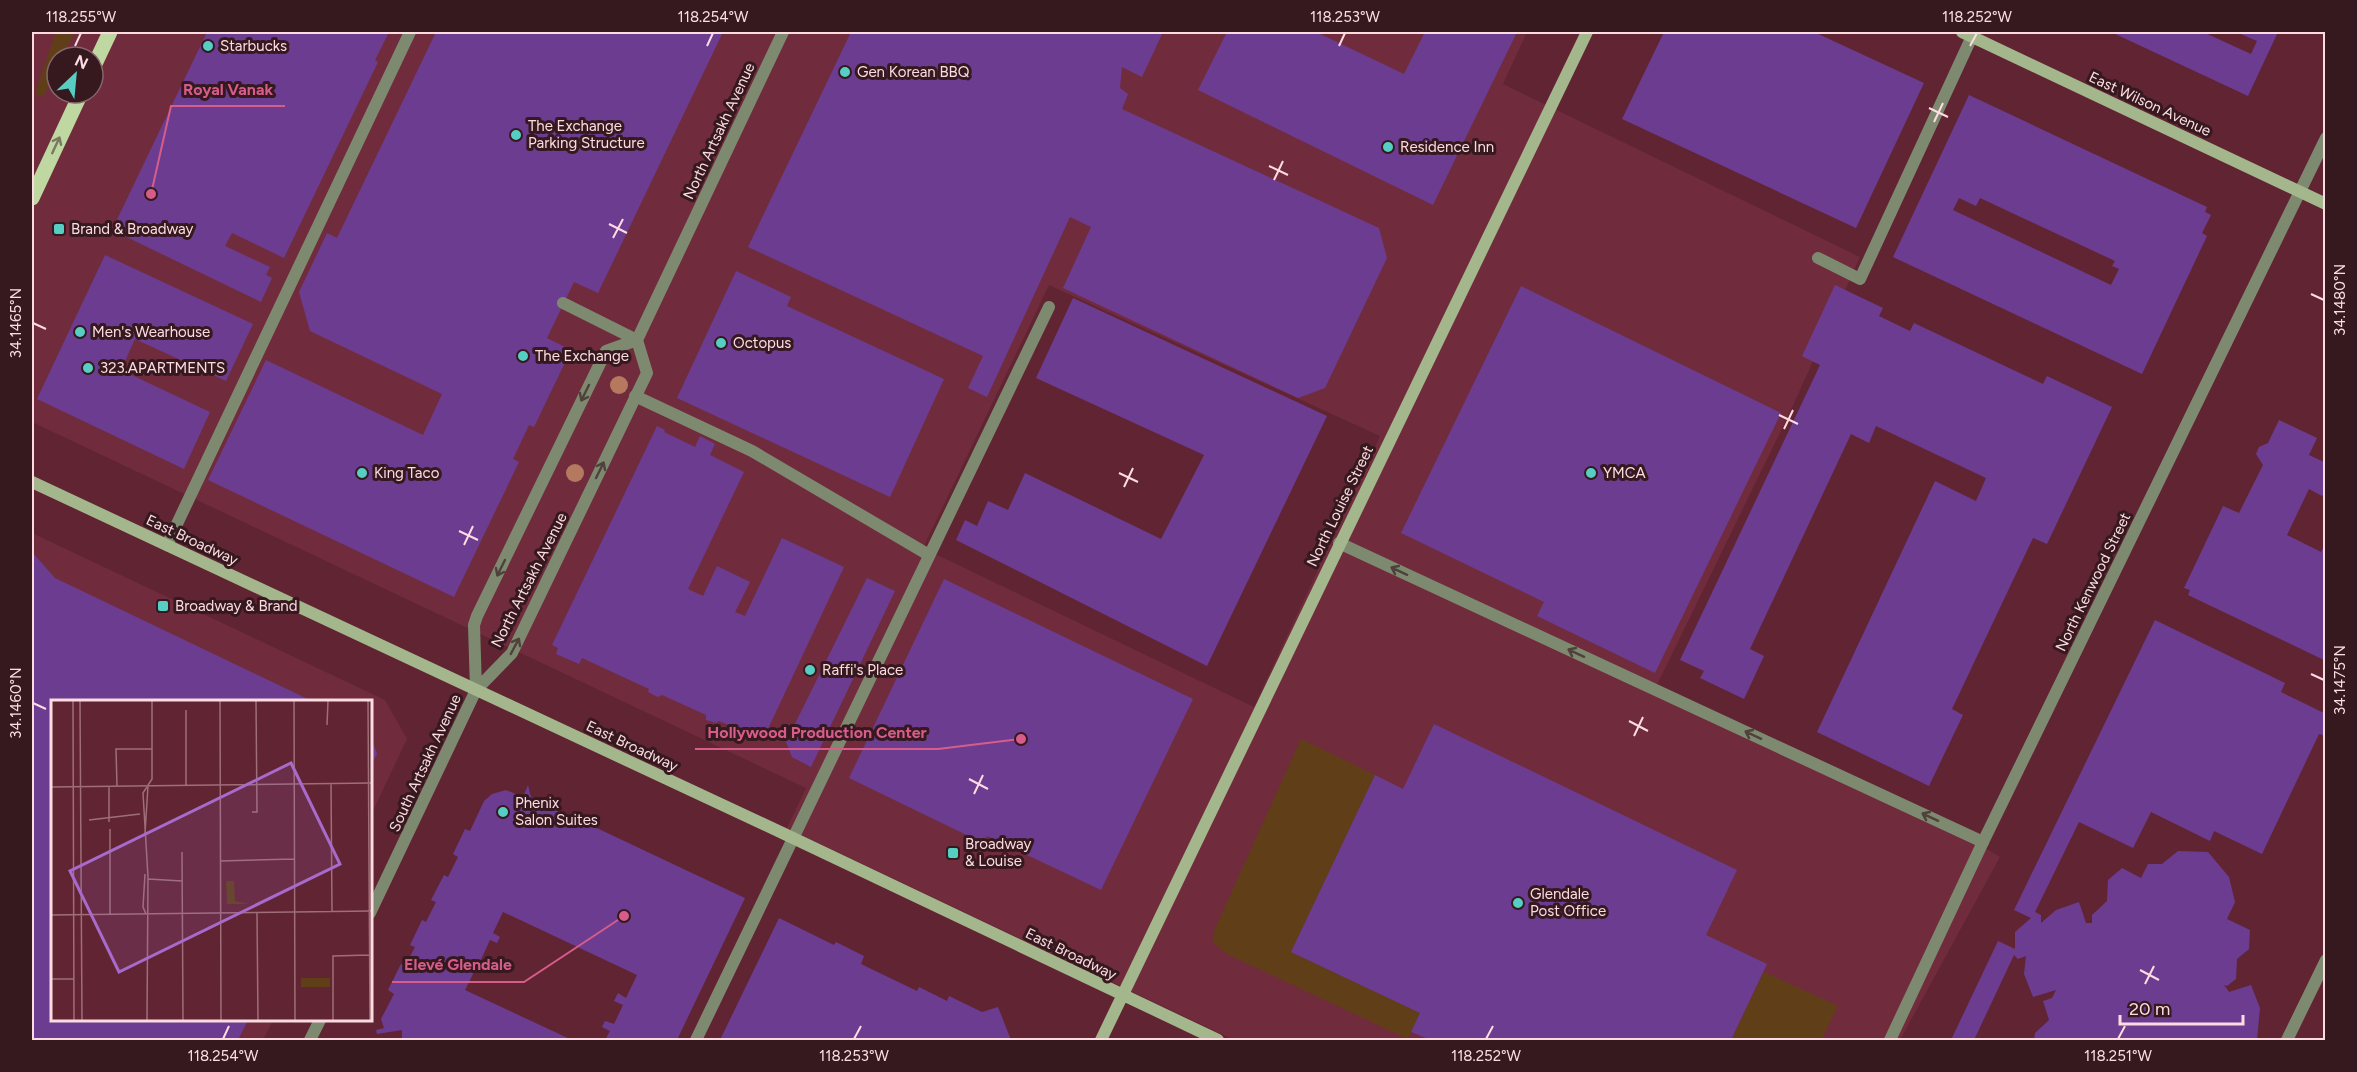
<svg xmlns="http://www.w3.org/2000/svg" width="2357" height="1072" font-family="Figtree,sans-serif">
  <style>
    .built { fill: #702c3c; fill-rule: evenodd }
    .green { fill: #603f18 }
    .building { fill: #6c3c91; fill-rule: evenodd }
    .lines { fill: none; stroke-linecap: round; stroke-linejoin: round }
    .lane { stroke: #7e8a70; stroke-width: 12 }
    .street { stroke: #7e8a70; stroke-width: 12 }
    .secondary { stroke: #a3b68c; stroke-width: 12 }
    .primary { stroke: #bfd7a1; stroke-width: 15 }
    .tree { fill: #b4795e }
    .oneway { stroke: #7a7860 }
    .oneway2 { stroke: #4f413b }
    .ticks { fill: none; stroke: #fcdce1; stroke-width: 2 }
    .poi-dot { fill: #56cec3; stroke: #35191f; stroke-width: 2 }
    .labels { text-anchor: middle; stroke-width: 6; stroke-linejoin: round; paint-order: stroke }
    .poi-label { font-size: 15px; fill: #fcdce1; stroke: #35191f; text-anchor: start }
    .street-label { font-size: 15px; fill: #fcdce1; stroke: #35191f }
    .inset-road { fill: none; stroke: #9f6e79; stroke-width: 1.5 }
    .view { fill: #a86acb; fill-opacity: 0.15; stroke: #a86acb; stroke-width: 3 }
    .inset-edge { fill: none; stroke: #fcdce1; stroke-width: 3 }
    .leader { fill: none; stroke: #d65d8a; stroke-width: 2 }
    .callout-dot { fill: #d65d8a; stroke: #35191f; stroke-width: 2 }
    .callout-label { font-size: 16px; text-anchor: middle; font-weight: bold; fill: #d65d8a; stroke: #35191f; stroke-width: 6; stroke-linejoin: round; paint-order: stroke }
    .neatline { fill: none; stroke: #fcdce1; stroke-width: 2 }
    .ticks-label { font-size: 15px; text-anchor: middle; fill: #fcdce1 }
  </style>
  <rect width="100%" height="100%" fill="#612433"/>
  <!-- built -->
  <path class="built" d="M32,32H1527L1503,84L1860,257L1790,412L1657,685L1922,811L2000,857L1900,1040H1234L787,828L806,788L32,422ZM57,57H93V93H57ZM1049,285L1380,436L1254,707L923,548Z
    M32,533L385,700L407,739L371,815L370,702H52V1020H273L263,1040H32Z"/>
  <!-- green -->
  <path class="green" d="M56,32H75L62,57H57V68L43,97L35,93Z
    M1301,739L1375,775L1291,952L1420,1013L1408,1039L1227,954L1214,943V931Z
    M1764,972L1838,1006L1821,1040H1731Z"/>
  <!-- building -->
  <path class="building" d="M207,32H389L375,60L378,62L284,258L232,233L225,246L270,267L266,275L272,278L261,302L112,230Z
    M436,32H723L598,293L574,282L547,338L571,350L534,427L529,425L513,459L519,462L454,597L208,480L266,360L423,435L442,394L310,331L299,292L327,233L337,238Z
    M851,32H1163L1142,77L1122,67L1120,88L1128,94L1122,109L1379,228L1387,258L1325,388L1298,398L1063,288L1091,227L1070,217L987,397L968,388L983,356L748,247Z
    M1227,32H1316L1404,74L1425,32H1517L1433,205L1198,90Z
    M1664,32H1814L1924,83L1856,228L1622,119Z
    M2111,32H2203L2251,54L2257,41L2236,32H2278L2248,96Z
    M1969,95L2207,207L2205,212L2211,215L2202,233L2207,236L2142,374L1893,257ZM1959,198L1976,206L1980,198L2115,261L2112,266L2119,269L2111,285L1953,210Z
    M105,255L253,324L226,381L135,339L121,370L210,412L184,469L37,399Z
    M736,271L791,297L787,306L944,379L890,497L677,398Z
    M1835,285L1883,308L1879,316L1910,331L1914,323L2043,384L2047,376L2112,407L2047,544L2033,538L1952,709L1963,715L1929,786L1817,732L1935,481L1976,501L1986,478L1876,426L1869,443L1851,434L1750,649L1764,656L1744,699L1700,678L1704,671L1680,660L1820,365L1802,356Z
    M1521,286L1781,413L1655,673L1537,616L1544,602L1401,533Z
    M1073,298L1327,416L1207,666L956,540L965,520L977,526L988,501L1008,510L1025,473L1161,539L1204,455L1036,378Z
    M2279,420L2317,438L2309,455L2326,463V489L2322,496L2309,489L2287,535L2321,552L2326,542V661L2188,595L2190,590L2184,588L2223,506L2239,513L2263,465L2256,454L2259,447L2268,443Z
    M657,426L665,430L664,432L695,447L700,436L715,444L710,455L744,472L688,589L703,596L717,566L750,582L735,612L745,616L782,538L844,567L767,731L758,727L746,733L719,721L716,723L706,720V715L662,695L658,697L648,692L649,689L582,658L579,664L556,654L558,648L552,645Z
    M32,552L55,578L314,702H52V1020H248L238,1040H32Z
    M867,578L895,591L811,767L792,757L786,742Z
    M944,579L1193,699L1101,890L987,836L983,843L849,778Z
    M2155,620L2285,683L2281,692L2326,714V736L2319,734L2262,854L2214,831L2210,841L2151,812L2133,848L2079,822L2035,912L2041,915V923L2056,910L2079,902L2086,923H2092V915L2107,901L2108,880L2122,868L2141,878L2148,864H2162L2178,851L2208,852L2229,877L2235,902L2227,919L2250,930L2249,949L2237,959L2236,979L2227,986L2224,985L2229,992L2251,985L2260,1008L2257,1040H2034L2035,1033L2049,1020L2043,1001L2052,998L2056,990L2033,997L2024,974L2026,956L2018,959L2014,955L1974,1040H1951L1998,941L2015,949V932L2031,918L2014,910Z
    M1434,724L1737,870L1706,935L1767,964L1731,1040H1431L1411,1032L1420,1013L1291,952L1375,775L1403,789Z
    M370,734L377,754L370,767Z
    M528,785L531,797L745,898L677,1040H605L610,1031L602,1027L605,1021L614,1024L623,1005L614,1001L618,993L626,998L637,975L503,912L493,933L500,937L497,943L490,940L480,962L486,965L483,972L476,968L465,990L572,1040H402V1030L377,1034L376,1030L384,1028L381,1019L394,994L388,990L401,964L405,966L415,947L410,945L422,920L426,922L436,902L431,900L444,875L448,877L458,857L453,854L465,829L470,831L484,801L492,794L506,790L523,797Z
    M779,918L834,945L836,942L864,956L861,964L917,991L919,987L947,1001L949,996L982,1012L998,1007L1011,1040H720Z"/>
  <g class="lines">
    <!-- lane -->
    <path class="lane" d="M1818,258L1860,279L1974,32
      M563,303L637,340
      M635,396L752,451L929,555
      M1339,543L1983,842
      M167,545L410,32
      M696,1040L1049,307
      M2287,1040L2326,960"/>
    <!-- street -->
    <path class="street" d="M476,690L474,625L477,616L606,351L637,340
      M370,913L476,690L512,653L647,373L637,340L783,32
      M310,1040L320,1020
      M1890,1040L1983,842L2326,138"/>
    <!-- secondary -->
    <path class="secondary" d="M1962,32L2326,204
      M32,482L793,838L1218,1040
      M1101,1040L1587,32"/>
    <!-- primary -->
    <path class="primary" d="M93,68L110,32
      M32,198L81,93"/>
  </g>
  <!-- trees -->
  <g class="tree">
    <circle cx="619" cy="385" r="9"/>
    <circle cx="575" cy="473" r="9"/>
  </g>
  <!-- one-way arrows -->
  <defs><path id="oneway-shaft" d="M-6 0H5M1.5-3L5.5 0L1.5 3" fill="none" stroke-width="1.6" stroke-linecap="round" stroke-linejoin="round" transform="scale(1.5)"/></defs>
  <use class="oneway" href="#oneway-shaft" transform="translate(56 145) rotate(-65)"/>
  <g class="oneway2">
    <use href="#oneway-shaft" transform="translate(585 393) rotate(116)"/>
    <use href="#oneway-shaft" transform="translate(600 470) rotate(-64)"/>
    <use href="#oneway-shaft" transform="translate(501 568) rotate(116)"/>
    <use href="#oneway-shaft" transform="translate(1399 571) rotate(-155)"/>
    <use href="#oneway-shaft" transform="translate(515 646) rotate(-62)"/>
    <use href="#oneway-shaft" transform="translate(1576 653) rotate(-155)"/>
    <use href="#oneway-shaft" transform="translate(1753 735) rotate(-155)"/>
    <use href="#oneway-shaft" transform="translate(1930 817) rotate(-155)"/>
  </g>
  <!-- ticks -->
  <path class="ticks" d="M75,46L81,33M707,46L713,33M1339,46L1345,33M1970,46L1977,33M1929,108L1948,117M1934,122L1943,103M1269,166L1288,175M1274,180L1283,161M609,224L627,233M613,238L623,219M2311,294L2324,300M33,323L46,329M1779,415L1798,424M1784,429L1793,410M1119,473L1138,482M1124,487L1133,468M459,531L478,540M464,545L473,526M2311,674L2324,680M33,703L46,709M1629,721L1648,731M1634,736L1643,717M969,779L988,789M974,794L983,775M2140,970L2159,980M2145,984L2154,966M223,1039L229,1026M854,1039L861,1026M1486,1039L1493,1026M2118,1039L2125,1026"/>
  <!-- markers -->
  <g class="poi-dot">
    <circle cx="208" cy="46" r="6"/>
    <circle cx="845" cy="72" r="6"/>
    <circle cx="516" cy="135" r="6"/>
    <circle cx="1388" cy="147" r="6"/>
    <rect x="53" y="223" width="12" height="12" rx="3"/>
    <circle cx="80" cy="332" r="6"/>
    <circle cx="721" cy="343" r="6"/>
    <circle cx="523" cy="356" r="6"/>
    <circle cx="88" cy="368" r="6"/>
    <circle cx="362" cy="473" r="6"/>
    <circle cx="1591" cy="473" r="6"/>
    <rect x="157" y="600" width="12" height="12" rx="3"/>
    <circle cx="810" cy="670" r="6"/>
    <circle cx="503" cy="812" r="6"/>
    <rect x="947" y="847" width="12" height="12" rx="3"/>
    <circle cx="1518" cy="903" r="6"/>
  </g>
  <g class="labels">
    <!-- poi labels -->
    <g class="poi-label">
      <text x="220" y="51">Starbucks</text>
      <text x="857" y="77">Gen Korean BBQ</text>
      <text x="528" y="131">The Exchange<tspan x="528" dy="17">Parking Structure</tspan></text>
      <text x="1400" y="152">Residence Inn</text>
      <text x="71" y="234">Brand &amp; Broadway</text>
      <text x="92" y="337">Men's Wearhouse</text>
      <text x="733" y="348">Octopus</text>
      <text x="535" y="361">The Exchange</text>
      <text x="100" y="373">323.APARTMENTS</text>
      <text x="374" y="478">King Taco</text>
      <text x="1603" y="478">YMCA</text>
      <text x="175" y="611">Broadway &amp; Brand</text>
      <text x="822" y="675">Raffi's Place</text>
      <text x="515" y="808">Phenix<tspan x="515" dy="17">Salon Suites</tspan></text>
      <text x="965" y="849">Broadway<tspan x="965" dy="17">&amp; Louise</tspan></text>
      <text x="1530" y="899">Glendale<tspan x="1530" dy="17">Post Office</tspan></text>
    </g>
    <!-- street labels -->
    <g class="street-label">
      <text transform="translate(2150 104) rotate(25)" y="5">East Wilson Avenue</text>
      <text transform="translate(719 131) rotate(-65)" y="5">North Artsakh Avenue</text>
      <text transform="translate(1340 506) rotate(-64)" y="5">North Louise Street</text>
      <text transform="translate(192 540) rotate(25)" y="5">East Broadway</text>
      <text transform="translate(529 580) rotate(-63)" y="5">North Artsakh Avenue</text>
      <text transform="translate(2093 582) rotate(-64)" y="5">North Kenwood Street</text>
      <text transform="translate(632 746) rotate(25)" y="5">East Broadway</text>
      <text transform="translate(425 763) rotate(-65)" y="5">South Artsakh Avenue</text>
      <text transform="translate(1071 954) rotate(26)" y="5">East Broadway</text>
    </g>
  </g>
  <!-- overview -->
  <g transform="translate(51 700)">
    <rect width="321" height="321" fill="#612433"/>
    <path d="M175,181H183L184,201L198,204H176ZM250,278H279V287H250Z" fill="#603f18"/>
    <path class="inset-road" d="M22,1L23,320M29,1L31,320M169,1L170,320M243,1L244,320M317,1L319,320M135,10V85M276,25L277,1M280,84L281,212M58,86V122M66,86L65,49H101M0,87L321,83M201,112H206L205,1M38,120L89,114M59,129V215M94,133L97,86M131,152L132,320M169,161L243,159M94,174L92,207L95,214M97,179L131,181M206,213L207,320M0,215L321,211M0,279H23M96,320L97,177L92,93L101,79V1M282,320V256L318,255"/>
    <path class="view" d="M240,63L289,164L68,272L19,171Z"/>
    <rect width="321" height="321" class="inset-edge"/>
  </g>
  <!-- callouts -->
  <path class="leader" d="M151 194L171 106H285M1021 739L938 749H695M624 916L524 982H392"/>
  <g class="callout-dot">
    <circle cx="151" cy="194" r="6"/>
    <circle cx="1021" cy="739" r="6"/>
    <circle cx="624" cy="916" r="6"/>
  </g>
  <g class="callout-label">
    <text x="228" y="95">Royal Vanak</text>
    <text x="817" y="738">Hollywood Production Center</text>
    <text x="458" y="970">Elevé Glendale</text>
  </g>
  <!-- border -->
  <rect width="2357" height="1072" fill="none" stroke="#35191f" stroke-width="66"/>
  <!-- north arrow -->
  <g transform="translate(75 75) rotate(26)"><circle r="28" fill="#35191f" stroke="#85676d" stroke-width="1.5"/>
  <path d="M0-4.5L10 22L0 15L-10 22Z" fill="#56cec3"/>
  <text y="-9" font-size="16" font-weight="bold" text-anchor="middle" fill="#fcdce1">N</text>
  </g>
  <!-- scale -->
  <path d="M2120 1015v9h123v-9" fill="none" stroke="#fcdce1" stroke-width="3"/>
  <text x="2129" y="1015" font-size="18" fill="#fcdce1" stroke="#35191f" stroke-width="4.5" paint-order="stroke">20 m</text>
  <rect x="33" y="33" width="2291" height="1006" class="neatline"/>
  <g class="ticks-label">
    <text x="81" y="22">118.255°W</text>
    <text x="713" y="22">118.254°W</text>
    <text x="1345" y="22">118.253°W</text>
    <text x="1977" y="22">118.252°W</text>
    <text transform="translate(2340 300) rotate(-90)" y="5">34.1480°N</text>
    <text transform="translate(16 323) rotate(-90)" y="5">34.1465°N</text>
    <text transform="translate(2340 680) rotate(-90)" y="5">34.1475°N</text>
    <text transform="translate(16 703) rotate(-90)" y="5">34.1460°N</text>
    <text x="223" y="1061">118.254°W</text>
    <text x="854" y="1061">118.253°W</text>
    <text x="1486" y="1061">118.252°W</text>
    <text x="2118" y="1061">118.251°W</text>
  </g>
</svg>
